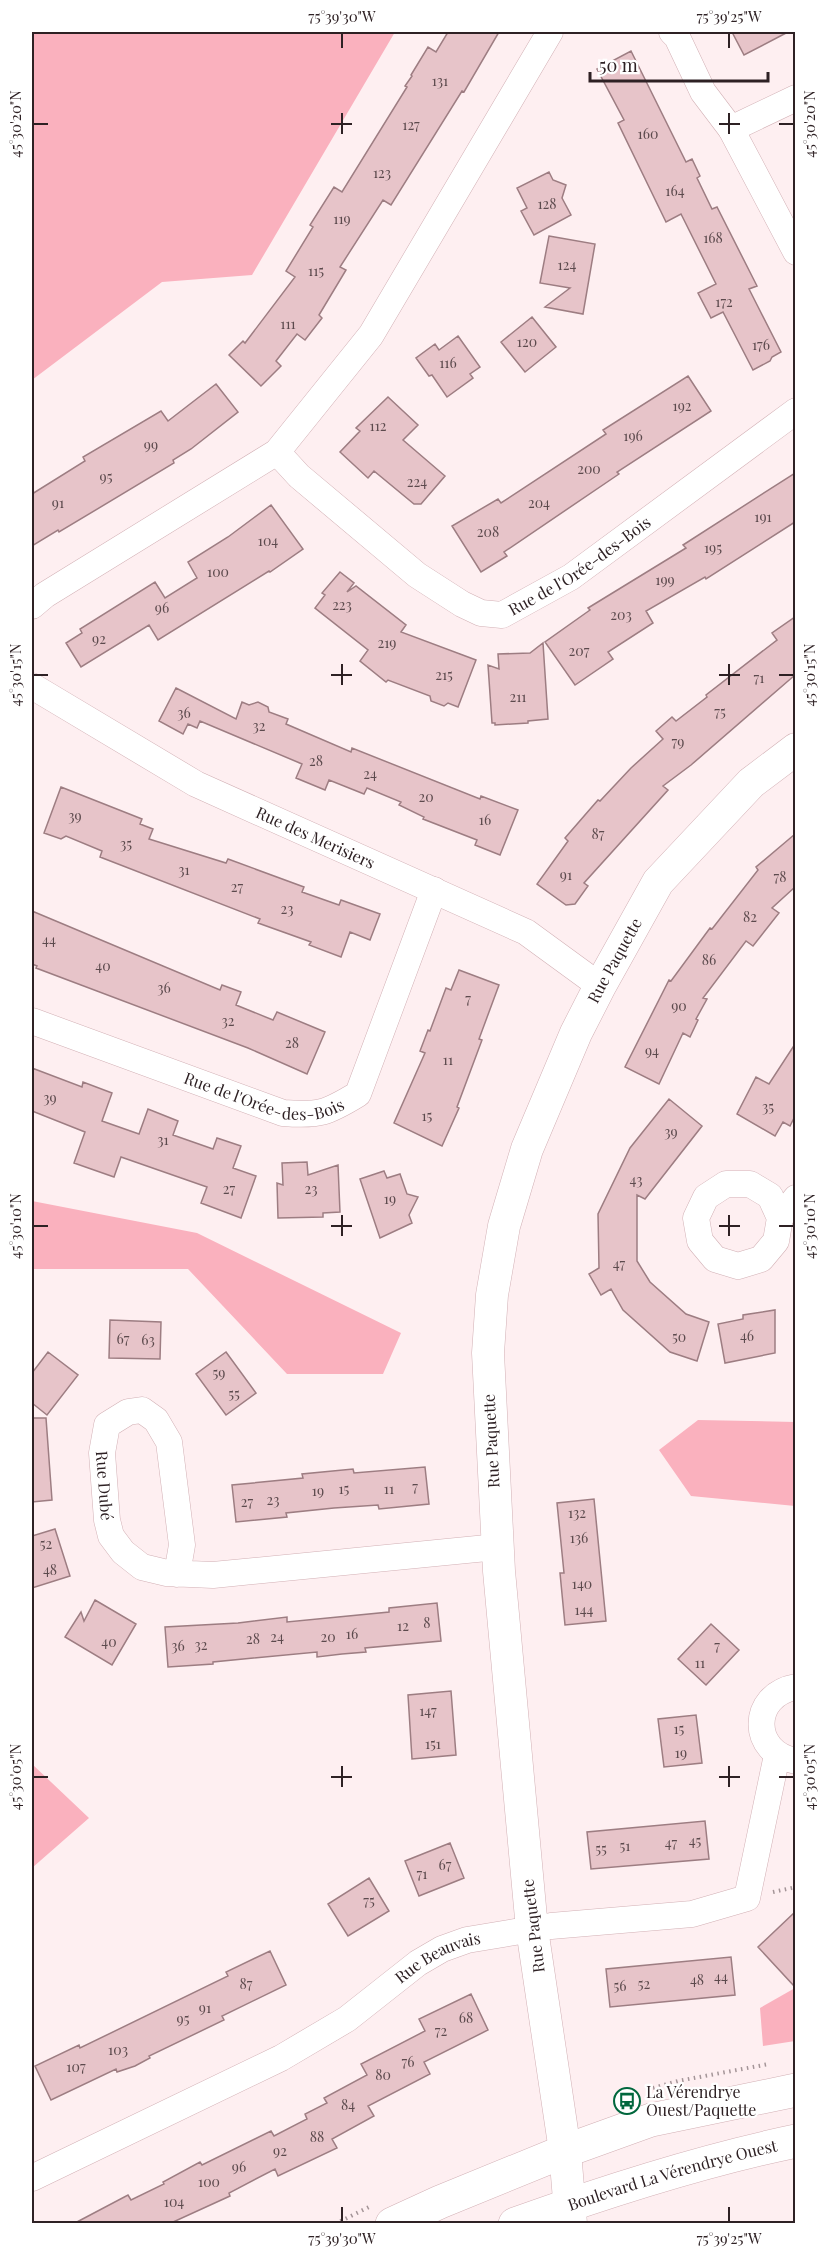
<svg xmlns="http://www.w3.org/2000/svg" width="827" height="2255" font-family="'Playfair Display',serif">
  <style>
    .green { fill: #fab1be }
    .building { fill: #e7c4c9; stroke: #9d7d82; stroke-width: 1.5 }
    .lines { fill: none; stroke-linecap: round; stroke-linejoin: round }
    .minor-casing { stroke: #d2b0b5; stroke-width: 27 }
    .tertiary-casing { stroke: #d2b0b5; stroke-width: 33 }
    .secondary-casing { stroke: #d2b0b5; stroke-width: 34 }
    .path { stroke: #a49598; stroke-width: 4; stroke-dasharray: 1.5 4.5; stroke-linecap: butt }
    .minor { stroke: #fff; stroke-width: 26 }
    .tertiary { stroke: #fff; stroke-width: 32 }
    .secondary { stroke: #fff; stroke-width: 33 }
    .ticks { fill: none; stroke: #2e2124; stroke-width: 2 }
    .labels { text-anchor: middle; stroke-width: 4.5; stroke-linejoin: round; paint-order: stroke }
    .number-label { font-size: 14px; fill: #5c4a4d }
    .street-label { font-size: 16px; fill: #2e2124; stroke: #fff }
    .poi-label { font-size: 16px; fill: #2e2124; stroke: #fff; text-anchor: start }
    .neatline { fill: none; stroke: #2e2124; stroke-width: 2 }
    .ticks-label { font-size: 15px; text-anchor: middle; fill: #2e2124 }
  </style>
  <rect width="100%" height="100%" fill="#feeff1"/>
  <!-- green -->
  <path class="green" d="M32,32H395L252,275L162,282L32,380Z
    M32,1201L197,1233L401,1333L383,1374H287L188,1269H32Z
    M698,1420L795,1422V1506L691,1496L659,1450Z
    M32,1764L89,1818L32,1868Z
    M795,1988V2041L763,2046L760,2008Z"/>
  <!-- building -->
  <path class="building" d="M448,32H499L464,92L462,91L391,205L383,200L340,267L346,270L319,315L322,318L305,340L297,334L276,361L281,366L261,386L229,355L243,341L245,343L295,277L286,271L313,227L310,225L334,187L342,192L407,87L405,86L412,76L411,75L428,47L436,52Z
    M732,32H788L744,55Z
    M631,51L686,162L692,159L700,176L697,178L712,209L717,207L757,286L749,289L781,352L772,357L770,361L753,370L723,312L711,318L698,293L716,284L681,214L666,222L618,123L624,120L597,69Z
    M549,172L553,180L566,185L562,198L571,215L534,235L521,211L527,208L517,188Z
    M549,236L595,244L583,314L545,307L570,288L540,283Z
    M532,317L556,347L525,372L501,342Z
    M458,336L480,367L470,374L473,378L447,397L432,375L429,376L416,358L435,344L439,350Z
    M688,376L711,411L617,472L619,474L504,552L507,556L481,572L452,526L498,499L501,503L606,434L603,430Z
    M216,384L238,412L191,449L173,460L174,463L59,532L58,530L32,546V494L85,461L83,457L161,411L168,421Z
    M388,397L418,425L403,440L445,476L421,504H414L374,471L368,478L340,452L360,431L356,428Z
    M795,473V522L706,579L705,577L646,611L653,623L608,652L613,659L575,685L545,642L590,610L588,608L686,548L683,545Z
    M271,505L303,549L270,572L269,571L158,640L149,625L81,667L66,643L82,633L80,629L155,582L165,598L197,578L188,562L228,537Z
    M340,572L354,583L347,592L356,586L406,625L401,632L476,660L458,707L448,703L444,706L431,701L430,696L388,680L386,682L360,661L368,650L315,608L325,595L322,593Z
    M795,617V675L691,765L663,786L668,790L584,883L588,886L575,904L566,905L537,884L568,841L565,838L598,800L600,801L631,768L663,739L656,731L672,717L676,721L707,697L706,695L777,640L772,633Z
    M543,643L548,719L528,721V723L495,725V723H492L488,665L499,669L498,654L530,653Z
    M176,688L236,719L242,702L249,705L258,702L268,707L269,712L288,719L286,724L351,752L352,748L480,799L481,796L518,810L500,855L475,845L477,840L423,819L424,817L399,805L401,802L367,788L364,794L329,780L325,790L296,778L302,764L200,721L197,728L188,724L183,734L159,721Z
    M61,787L142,819L140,824L153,829L149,839L226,863L228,859L304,887L302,892L339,905L341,900L380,914L370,940L350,932L341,957L309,945L311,942L258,923L260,919L100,857L102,851L66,836L61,839L44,833Z
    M795,834V887L772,908L779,913L753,946L746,941L703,998L707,999L696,1019L698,1020L690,1037L683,1033L659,1084L625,1067L669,980L671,981L710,928L712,929L758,870L756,867Z
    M32,911L220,990L222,985L241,992L236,1005L273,1020L277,1012L325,1032L307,1074L248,1048L36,968L37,966L32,964Z
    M459,970L499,985L479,1039L482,1040L457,1107L459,1108L442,1146L394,1123L425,1053L420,1051L428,1030L430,1031L446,988L451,990Z
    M795,1044V1116L790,1126L783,1122L775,1136L737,1114L756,1077L769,1084Z
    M32,1068L82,1087L83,1082L112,1093L102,1121L139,1134L148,1109L178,1121L173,1135L213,1149L217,1138L241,1146L233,1168L256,1176L241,1218L201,1203L207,1187L121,1157L114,1177L74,1163L85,1132L32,1111Z
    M669,1099L702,1126L645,1199L637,1195V1261L650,1282L686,1314L709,1322L697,1361L670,1352L623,1310L611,1289L601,1295L589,1274L599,1268L598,1214L630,1148Z
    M307,1162L308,1175L338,1165L340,1212L323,1213V1217L278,1218L277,1183L283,1185L282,1163Z
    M384,1171L387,1178L400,1174L407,1194L418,1197L409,1215L412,1223L380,1238L360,1179Z
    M775,1310V1353L725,1363L718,1324L743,1319V1315Z
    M110,1320L161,1322L160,1359L109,1358Z
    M48,1352L78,1375L47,1415L32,1403V1373Z
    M226,1352L256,1393L226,1415L196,1374Z
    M32,1418H46L52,1500L32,1502Z
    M425,1467L429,1504L379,1509L378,1505L334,1508L286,1513L287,1517L236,1522L232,1485L303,1478L302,1474L353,1469L354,1473Z
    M594,1499L606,1621L565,1625L560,1573H564L557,1503Z
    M55,1529L70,1576L32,1588V1536Z
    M95,1600L136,1624L112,1665L65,1637L81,1612L84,1621Z
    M437,1603L441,1641L365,1648L366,1652L342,1654L317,1657V1652L213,1662V1664L168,1667L165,1627L238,1623L287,1617V1622L389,1612V1608Z
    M711,1624L739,1650L706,1685L678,1659Z
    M451,1691L456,1755L412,1759L408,1695Z
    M696,1715L702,1763L664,1767L658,1719Z
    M705,1821L709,1859L591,1869L587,1832Z
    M450,1843L464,1878L419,1896L405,1861Z
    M369,1878L389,1911L348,1936L328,1904Z
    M795,1912V1987L758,1947Z
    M270,1951L286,1985L222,2016L224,2020L149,2056L150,2058L135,2066L117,2072L116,2069L51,2100L35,2066L79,2045L80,2048L228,1976L226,1972Z
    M731,1957L735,1995L610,2007L606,1969Z
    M471,1994L488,2030L424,2062L430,2074L368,2106L374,2116L332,2139L337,2148L278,2176L275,2169L229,2193L230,2196L171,2223H75L128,2195L131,2200L164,2184L163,2182L200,2162L202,2165L271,2131L274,2136L307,2119L305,2114L327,2103L324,2098L367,2075L361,2064L425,2031L419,2019Z"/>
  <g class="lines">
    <defs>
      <g id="minor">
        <path d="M672,32L677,37L703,92L731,129L796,252"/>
        <path d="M731,129L796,98"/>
        <path id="s1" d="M277,452L299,476L417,575L462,604L481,613L502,615L571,577L796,411"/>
        <path d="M32,606L45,595L277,452L371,335L550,32"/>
        <path id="s2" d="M32,686L196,784L526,932L600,986"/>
        <path id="s3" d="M32,1021L283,1113C319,1116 327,1113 358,1094L434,890"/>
        <path d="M780,1218L770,1196L750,1184H726L706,1197L696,1218L700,1241L715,1259L738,1266L761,1259L776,1241L780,1218L796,1198"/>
        <path id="s4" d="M177,1574L182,1545L169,1442L156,1420L142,1410L128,1412L107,1425L102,1453L107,1520L111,1536L123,1552L142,1567L167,1573L213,1575L497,1547"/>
        <path d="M796,1687C750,1695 750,1753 796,1761"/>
        <path id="s5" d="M32,2178L281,2058L347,2019L418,1963L442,1949L467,1940L551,1926L692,1914L747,1898L777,1755"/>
      </g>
      <g id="tertiary">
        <path id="s6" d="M571,2224L565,2151L532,1929L499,1571L488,1353L492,1295L504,1226L527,1149L576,1033L600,986L658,882L751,783L796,749"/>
      </g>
      <g id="secondary">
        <path d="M392,2224L440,2202L565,2151L651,2120L796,2090"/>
        <path id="s7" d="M515,2224C607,2191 700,2161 796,2141"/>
      </g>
    </defs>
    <!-- minor casing -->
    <use href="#minor" class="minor-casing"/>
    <!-- tertiary casing -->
    <use href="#tertiary" class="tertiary-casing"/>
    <!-- secondary casing -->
    <use href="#secondary" class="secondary-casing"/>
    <!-- path -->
    <path class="path" d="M773,1892L796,1887
      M653,2088L678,2081L769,2064
      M335,2224L369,2207"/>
    <!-- minor -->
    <use href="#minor" class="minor"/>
    <!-- tertiary -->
    <use href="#tertiary" class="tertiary"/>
    <!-- secondary -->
    <use href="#secondary" class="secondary"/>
  </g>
  <!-- ticks -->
  <path class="ticks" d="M342,33V48M729,33V48M342,113V134M729,113V134M33,124H48M331,124H352M719,124H740M779,124H794M342,664V685M729,664V685M33,675H48M331,675H352M719,675H740M779,675H794M342,1215V1236M729,1215V1236M33,1226H48M331,1226H352M719,1226H740M779,1226H794M342,1766V1787M729,1766V1787M33,1777H48M331,1777H352M719,1777H740M779,1777H794M342,2207V2222M729,2207V2222"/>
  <!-- icons -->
  <defs>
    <symbol id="bus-ring" viewBox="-11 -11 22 22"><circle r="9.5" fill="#fff" stroke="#00673d" stroke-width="1.5"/><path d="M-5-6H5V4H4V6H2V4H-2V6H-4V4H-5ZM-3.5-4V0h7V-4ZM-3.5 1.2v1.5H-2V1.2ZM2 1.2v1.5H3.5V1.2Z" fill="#00673d"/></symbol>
  </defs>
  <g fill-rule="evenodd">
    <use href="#bus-ring" x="612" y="2086" width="30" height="30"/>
  </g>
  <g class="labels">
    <!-- number labels -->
    <g class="number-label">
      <text x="440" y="86">131</text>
      <text x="411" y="130">127</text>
      <text x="648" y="139">160</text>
      <text x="382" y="178">123</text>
      <text x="675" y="196">164</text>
      <text x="547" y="209">128</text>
      <text x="342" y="224">119</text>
      <text x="713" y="243">168</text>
      <text x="567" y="270">124</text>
      <text x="316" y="276">115</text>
      <text x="724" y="307">172</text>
      <text x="288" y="329">111</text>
      <text x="527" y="347">120</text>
      <text x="761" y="350">176</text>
      <text x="448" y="368">116</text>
      <text x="682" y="411">192</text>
      <text x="378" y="431">112</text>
      <text x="633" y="441">196</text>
      <text x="151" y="450">99</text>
      <text x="589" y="474">200</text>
      <text x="106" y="482">95</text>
      <text x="417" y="487">224</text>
      <text x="58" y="508">91</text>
      <text x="539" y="508">204</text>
      <text x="763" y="522">191</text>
      <text x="488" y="537">208</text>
      <text x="268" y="546">104</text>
      <text x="713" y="553">195</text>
      <text x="218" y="577">100</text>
      <text x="665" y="585">199</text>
      <text x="342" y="610">223</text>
      <text x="162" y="613">96</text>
      <text x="621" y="620">203</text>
      <text x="99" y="644">92</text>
      <text x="387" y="648">219</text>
      <text x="579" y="656">207</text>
      <text x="444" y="680">215</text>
      <text x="759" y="683">71</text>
      <text x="518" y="702">211</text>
      <text x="720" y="717">75</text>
      <text x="184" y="718">36</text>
      <text x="259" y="731">32</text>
      <text x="678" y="747">79</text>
      <text x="316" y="766">28</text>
      <text x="370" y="779">24</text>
      <text x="426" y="802">20</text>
      <text x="75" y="821">39</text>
      <text x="485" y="825">16</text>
      <text x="598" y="839">87</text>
      <text x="126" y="849">35</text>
      <text x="184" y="875">31</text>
      <text x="566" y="880">91</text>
      <text x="780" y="882">78</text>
      <text x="237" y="892">27</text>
      <text x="287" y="914">23</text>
      <text x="750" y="922">82</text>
      <text x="49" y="945">44</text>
      <text x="709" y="965">86</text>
      <text x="103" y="971">40</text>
      <text x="164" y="993">36</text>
      <text x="468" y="1004">7</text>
      <text x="679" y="1011">90</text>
      <text x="228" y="1026">32</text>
      <text x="292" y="1048">28</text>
      <text x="652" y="1056">94</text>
      <text x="448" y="1065">11</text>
      <text x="50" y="1103">39</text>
      <text x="768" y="1112">35</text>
      <text x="427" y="1121">15</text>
      <text x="671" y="1137">39</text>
      <text x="163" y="1145">31</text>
      <text x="636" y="1185">43</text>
      <text x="229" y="1194">27</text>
      <text x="311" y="1194">23</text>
      <text x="390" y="1204">19</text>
      <text x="619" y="1269">47</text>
      <text x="747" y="1341">46</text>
      <text x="679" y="1342">50</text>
      <text x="123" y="1344">67</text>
      <text x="148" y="1345">63</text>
      <text x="219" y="1378">59</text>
      <text x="234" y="1399">55</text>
      <text x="415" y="1492">7</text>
      <text x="344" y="1494">15</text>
      <text x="389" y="1494">11</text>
      <text x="318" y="1496">19</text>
      <text x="273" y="1505">23</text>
      <text x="247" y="1507">27</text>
      <text x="577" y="1518">132</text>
      <text x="579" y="1543">136</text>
      <text x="46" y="1549">52</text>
      <text x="50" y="1575">48</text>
      <text x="582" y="1589">140</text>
      <text x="584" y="1615">144</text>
      <text x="427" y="1628">8</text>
      <text x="403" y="1631">12</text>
      <text x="352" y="1639">16</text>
      <text x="277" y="1642">24</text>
      <text x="328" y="1642">20</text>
      <text x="253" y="1644">28</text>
      <text x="109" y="1647">40</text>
      <text x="201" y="1650">32</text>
      <text x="178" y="1651">36</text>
      <text x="717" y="1651">7</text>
      <text x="700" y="1668">11</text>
      <text x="428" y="1716">147</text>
      <text x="679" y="1734">15</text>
      <text x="433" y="1749">151</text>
      <text x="681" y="1758">19</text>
      <text x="695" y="1846">45</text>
      <text x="671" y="1848">47</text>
      <text x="625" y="1851">51</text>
      <text x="601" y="1854">55</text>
      <text x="445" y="1870">67</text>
      <text x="422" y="1879">71</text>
      <text x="369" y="1906">75</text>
      <text x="721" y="1982">44</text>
      <text x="697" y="1985">48</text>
      <text x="246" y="1989">87</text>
      <text x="644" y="1989">52</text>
      <text x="620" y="1991">56</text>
      <text x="205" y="2013">91</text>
      <text x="466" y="2023">68</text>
      <text x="183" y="2024">95</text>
      <text x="441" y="2036">72</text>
      <text x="118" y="2055">103</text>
      <text x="408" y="2067">76</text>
      <text x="76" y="2072">107</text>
      <text x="383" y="2080">80</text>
      <text x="348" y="2110">84</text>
      <text x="317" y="2142">88</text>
      <text x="280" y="2156">92</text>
      <text x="239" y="2172">96</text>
      <text x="209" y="2187">100</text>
      <text x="174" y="2207">104</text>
    </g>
    <!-- street labels -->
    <g class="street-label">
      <text dy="6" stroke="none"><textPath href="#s1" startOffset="374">Rue de l'Orée-des-Bois</textPath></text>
      <text dy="6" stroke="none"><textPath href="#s2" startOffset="322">Rue des Merisiers</textPath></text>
      <text dy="6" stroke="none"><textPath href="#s6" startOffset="1292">Rue Paquette</textPath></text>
      <text dy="6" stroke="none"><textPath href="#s3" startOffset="246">Rue de l'Orée-des-Bois</textPath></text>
      <text transform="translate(491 1441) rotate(-93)" y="6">Rue Paquette</text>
      <text dy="6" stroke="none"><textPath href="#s4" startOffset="276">Rue Dubé</textPath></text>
      <text transform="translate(533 1926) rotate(-97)" y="6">Rue Paquette</text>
      <text dy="6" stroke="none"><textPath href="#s5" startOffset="464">Rue Beauvais</textPath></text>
      <text dy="6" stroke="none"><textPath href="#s7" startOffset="165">Boulevard La Vérendrye Ouest</textPath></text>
    </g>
    <!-- poi labels -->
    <g class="poi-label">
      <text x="646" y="2098">La Vérendrye<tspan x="646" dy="18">Ouest/Paquette</tspan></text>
    </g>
  </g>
  <!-- border -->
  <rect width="827" height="2255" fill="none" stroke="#ffffff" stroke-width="66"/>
  <!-- scale -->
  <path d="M590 72v9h178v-9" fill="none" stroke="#2e2124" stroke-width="3"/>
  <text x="599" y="72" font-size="18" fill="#2e2124" stroke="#ffffff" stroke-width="4.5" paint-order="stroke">50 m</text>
  <rect x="33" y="33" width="761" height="2189" class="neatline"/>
  <g class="ticks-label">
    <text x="342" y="22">75°39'30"W</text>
    <text x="729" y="22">75°39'25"W</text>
    <text transform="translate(16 124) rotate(-90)" y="5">45°30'20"N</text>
    <text transform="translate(810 124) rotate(-90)" y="5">45°30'20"N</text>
    <text transform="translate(16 675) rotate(-90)" y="5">45°30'15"N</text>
    <text transform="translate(810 675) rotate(-90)" y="5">45°30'15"N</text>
    <text transform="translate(16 1226) rotate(-90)" y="5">45°30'10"N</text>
    <text transform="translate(810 1226) rotate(-90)" y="5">45°30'10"N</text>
    <text transform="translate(16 1777) rotate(-90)" y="5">45°30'05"N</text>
    <text transform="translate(810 1777) rotate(-90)" y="5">45°30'05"N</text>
    <text x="342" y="2244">75°39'30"W</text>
    <text x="729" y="2244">75°39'25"W</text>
  </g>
</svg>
